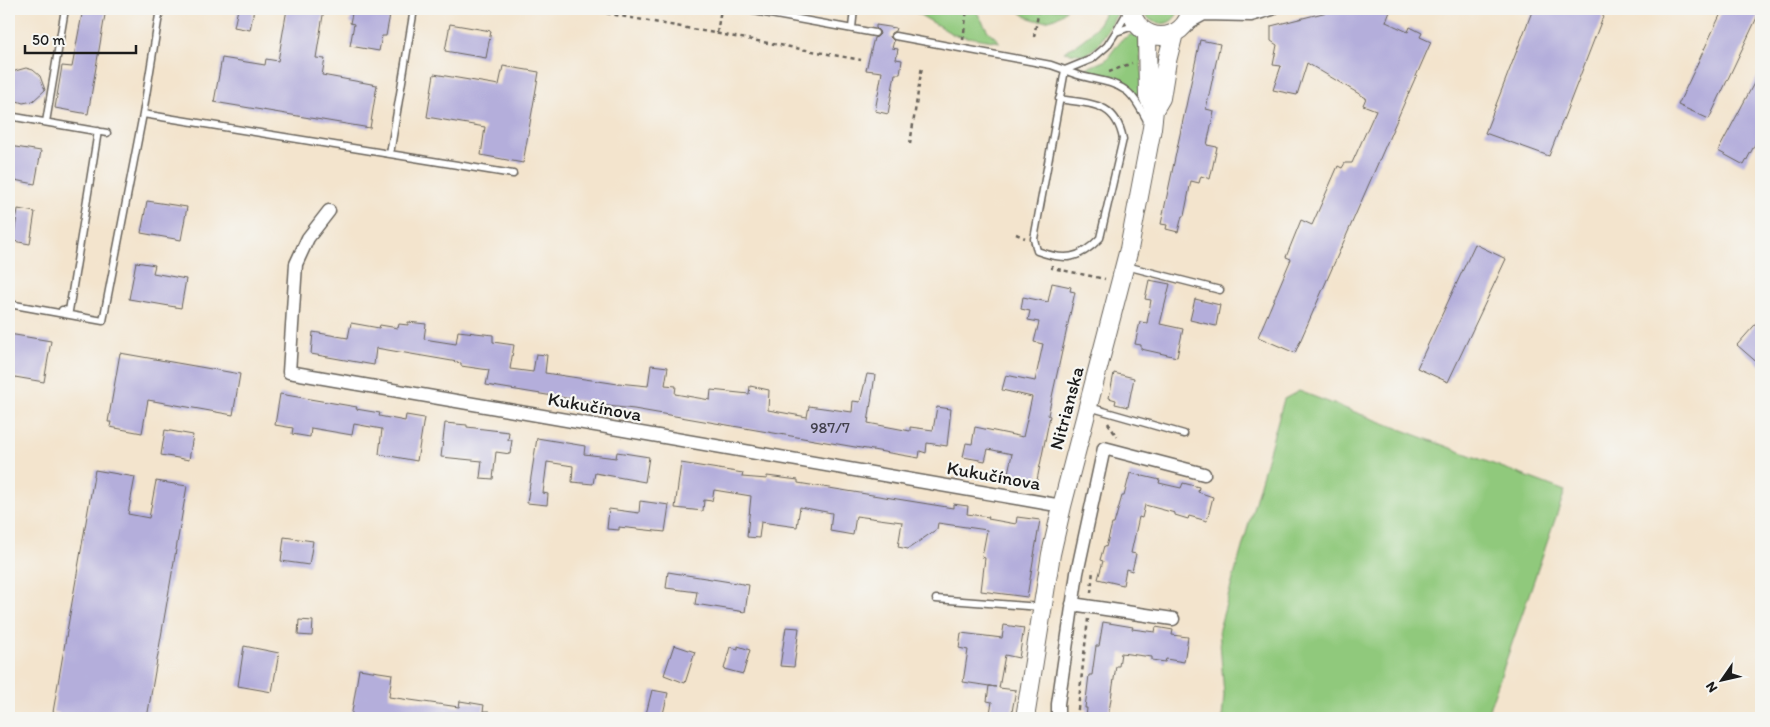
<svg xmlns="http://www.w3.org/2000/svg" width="1770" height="727" font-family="Itim,sans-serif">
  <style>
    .green { fill: #90c97c; stroke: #56724c }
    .building { fill: #b4aedb }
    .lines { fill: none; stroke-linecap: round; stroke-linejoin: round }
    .lane-casing { stroke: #67625a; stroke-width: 9 }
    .street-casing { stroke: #67625a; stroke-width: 15 }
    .secondary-casing { stroke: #67625a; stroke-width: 20 }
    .path { stroke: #67625a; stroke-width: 2.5; stroke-dasharray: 4 4; stroke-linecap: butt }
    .lane { stroke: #fff; stroke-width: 6 }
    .street { stroke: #fff; stroke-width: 12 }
    .secondary { stroke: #fff; stroke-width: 18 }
    .labels { text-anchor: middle; stroke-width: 4.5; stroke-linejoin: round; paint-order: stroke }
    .number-label { font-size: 16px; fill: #42404c }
    .street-label { font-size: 19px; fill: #1c1c1c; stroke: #f6f6f2 }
  </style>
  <rect width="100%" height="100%" fill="#f6f6f2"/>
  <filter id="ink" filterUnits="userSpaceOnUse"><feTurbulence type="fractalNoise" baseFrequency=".02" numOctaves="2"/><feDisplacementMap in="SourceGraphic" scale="10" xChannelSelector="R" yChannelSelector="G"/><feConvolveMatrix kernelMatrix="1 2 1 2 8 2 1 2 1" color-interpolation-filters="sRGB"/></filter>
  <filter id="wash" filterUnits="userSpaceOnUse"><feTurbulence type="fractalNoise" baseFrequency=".0096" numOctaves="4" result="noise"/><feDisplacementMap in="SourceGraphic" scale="20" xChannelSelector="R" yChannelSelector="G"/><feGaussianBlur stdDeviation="1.12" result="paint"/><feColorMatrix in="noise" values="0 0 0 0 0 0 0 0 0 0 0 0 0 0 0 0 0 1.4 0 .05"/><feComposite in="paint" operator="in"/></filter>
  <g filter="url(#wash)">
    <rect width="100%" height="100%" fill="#f3e4cd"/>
    <!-- green -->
    <path class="green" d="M910,9H975L988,31L1000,42L954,35Z
      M1017,9H1067C1053,25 1031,24 1017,9Z
      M1106,9H1120L1099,44L1086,55L1064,52C1083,41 1099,30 1106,9Z
      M1143,9H1179C1174,29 1149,28 1143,9Z
      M1132,34L1136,35L1139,39L1144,95L1142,106C1127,76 1109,77 1080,71L1106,60L1121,40Z
      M1299,391L1565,491L1486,718H1222L1224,695L1219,629L1284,399Z"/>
    <g id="blocks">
      <!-- building -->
      <path class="building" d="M83,9H106L88,114L55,108L62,66L72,67Z
        M238,9H254L250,30L234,27Z
        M287,9H324L316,58L325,59L322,75L377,85L370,128L214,102L222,58L265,65L266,59L278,61Z
        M353,9H391L386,36H382L379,51L350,46L354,24L350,23Z
        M1339,9H1391L1386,22L1408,32L1410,27L1422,33L1420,37L1431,42L1295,353L1258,337L1291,259L1286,257L1301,220L1312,225L1338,166L1342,168L1345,163H1352L1376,110L1363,105L1366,98L1307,63L1297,95L1273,90L1281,66L1273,65L1277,45L1271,41V26Z
        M1533,9H1606L1549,156L1485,133Z
        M1723,9H1761L1709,119L1678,105Z
        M450,24L491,31L486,58L445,51Z
        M876,25L896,28L895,31L891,33L890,37L894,41L892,48L898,49L896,59L902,60L900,74H895L888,114L875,111L882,72L866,70L874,38L877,37L880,34L879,31L876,28Z
        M1200,40L1220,44L1206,109L1214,111L1207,145L1217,147L1210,179L1201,176L1199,183L1191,181L1184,216H1182L1178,232L1166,229L1167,225L1161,224Z
        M503,66L539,72L523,163L481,155L485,127L427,117L434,74L499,85Z
        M26,68L33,70L40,76L45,90L33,101L23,103L14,100L9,93V78L15,71Z
        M1761,70V133L1744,165L1718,151Z
        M9,146L41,151L35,184L9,179Z
        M147,201L187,207L181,240L141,233Z
        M18,209L35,212L30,244L13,241Z
        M1475,244L1506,259L1448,382L1417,368Z
        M136,262L155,265L153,273L186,279L181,308L129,299Z
        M1149,280L1170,284L1160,324L1183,329L1177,357L1141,349V345L1135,344L1140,322L1147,323L1151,300L1145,299Z
        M1052,283L1071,287L1070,291L1075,292L1048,415L1050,416L1036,485L1011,480L1012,474L1008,473L1012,454L988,449L985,461L963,457L966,443L972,444L975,427L1023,437L1032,397L1002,390L1006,375L1035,381L1043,344L1034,342L1039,322L1028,320L1030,311L1021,309L1023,297L1048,302Z
        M1195,299L1220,305L1216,326L1190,320Z
        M1761,318V366L1737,345Z
        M408,322L426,324L424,339L456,344L458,331L493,335V342L514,345L510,369L533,372L536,354L547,355L545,373L618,384V383L648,386L651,365L668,367L665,385L676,386L675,394L710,400L711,390L749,394L750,386L769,390L768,410L807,417L809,406L852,412L853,401L860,402L867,374L875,375L868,423L910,431V427L933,430L937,407L951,409L947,446L927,443L926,453L920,451L919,458L634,409L590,404V402L559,397L486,385L489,370L461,366V363L452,361L376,348L374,365L311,354L313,332L348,338L351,323L379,328L380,325L398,328L399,324L408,325Z
        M9,334L51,341L44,382L9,376Z
        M120,353L240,374L233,415L148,400L142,433L110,427L111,422H108Z
        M1114,373L1134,378L1128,407L1115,404L1116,400L1109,398Z
        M280,394L357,407L356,409L380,413L379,416L405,421L406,415L424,418L417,461L379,454L382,429L354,424L352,435L311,428L310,437L292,434L293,428L275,425Z
        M445,423L467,425V427L509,432L508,440H512L510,454L496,452L493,479L480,478L482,461L441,457Z
        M165,430L193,435L189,460L161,455Z
        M537,438L585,446L584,454L616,458L617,452L649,457L645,482L595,473L593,484L572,482L573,466L547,462L543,493L548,494L547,505L527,503Z
        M681,463L743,473L742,477L767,479V476L798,480V483L953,508V504L968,506L967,514L989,517L988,519L1016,524L1017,517L1040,520L1027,597L981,591L985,558L982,557L987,530L938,523L937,529L908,549L898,547L902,522L856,516L853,535L830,531L832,513L800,507L797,527L761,522L759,538L747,537L751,496L714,490L712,501L704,500L703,511L675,508Z
        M95,470L135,477L128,514L149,518L156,481L187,486L147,718H58L59,713L53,712Z
        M1130,473L1160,480L1159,483L1181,488L1183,483L1199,487L1198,492L1213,497L1207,521L1189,516L1188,519L1175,515V513L1145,505L1142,518L1139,517L1131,553L1136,554L1132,571L1126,569L1123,585L1098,579L1103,561L1100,560L1104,546L1106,547L1112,524H1114L1122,496H1124Z
        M640,501L669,505L665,532L619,527V530L607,529L609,509L639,513Z
        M284,537L313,541L309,565L281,561Z
        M668,572L749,585L745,612L695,604L697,592L666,588Z
        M299,620L313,621L312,636L298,635Z
        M1103,622L1133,627L1132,629L1155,632L1156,627L1173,630L1172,635L1188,637L1184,662L1166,659L1165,662L1152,660V657L1121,653L1119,666H1116L1108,718H1086L1087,708H1085L1089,675H1092L1096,646H1099Z
        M1004,625L1024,628L1019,658L1005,655L999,688L1016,690L1013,706L1011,718H989L992,702L987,701L989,686L996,687L963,682L968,650L959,648L961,633L1002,638Z
        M786,627L799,628L794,667L780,666Z
        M674,645L695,652L685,683L664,675Z
        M244,646L279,653L272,692L238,686Z
        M738,646L750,650L743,674L724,669L730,647L738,649Z
        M359,669L392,674L389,697L459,707L460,701L484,705L483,711H489L488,718H351Z
        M652,690L668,693L662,718H645Z"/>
    </g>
  </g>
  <g filter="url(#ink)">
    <use href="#blocks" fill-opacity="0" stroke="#67625a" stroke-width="1"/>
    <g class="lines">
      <defs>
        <path id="lane" d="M743,9L875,33
          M852,28L854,9
          M1116,32L1136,25
          M895,36L1051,65L1065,70L1092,59L1107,46L1116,32L1128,11
          M1059,99C1091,104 1116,102 1123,139L1100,238C1079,260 1065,261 1037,251L1034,239L1065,70C1083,80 1108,78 1125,90C1135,96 1142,112 1148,122
          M143,114L513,174
          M9,116L107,133
          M46,122L65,9
          M390,154L414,9
          M1126,266L1220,290
          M9,304L103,321L143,114L160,9
          M62,310L69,311L98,131
          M1089,407L1184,434
          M936,599L1041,607"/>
        <path id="street" d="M1184,25L1204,14L1251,15L1272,9
          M329,211L308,238L296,264L289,372L1062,506
          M1072,604L1173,619
          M1058,718V704L1077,573L1104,448L1204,474"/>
        <path id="secondary" d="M1131,9C1137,45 1185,45 1191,9
          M1147,33L1148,96L1154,110
          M1025,718L1051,554L1062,506L1129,249L1152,128L1154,110L1161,98L1167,61L1174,33"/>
      </defs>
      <!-- lane casing -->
      <use href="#lane" class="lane-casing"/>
      <!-- street casing -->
      <use href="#street" class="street-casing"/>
      <!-- secondary casing -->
      <use href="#secondary" class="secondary-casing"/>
      <!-- path -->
      <path class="path" d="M583,9L861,60
        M953,9L966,11
        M717,33L721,9
        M1034,37L1039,9
        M963,40L967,9
        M1109,72L1132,63
        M910,144L922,66
        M1016,234L1025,238
        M1052,265V268L1105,279
        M1108,423L1117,437
        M1091,593L1093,569
        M1077,718L1088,619"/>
      <!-- lane -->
      <use href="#lane" class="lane"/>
      <!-- street -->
      <use href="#street" class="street"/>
      <!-- secondary -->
      <use href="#secondary" class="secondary"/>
    </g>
  </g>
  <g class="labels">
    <!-- number labels -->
    <g class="number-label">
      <text x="830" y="433">987/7</text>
    </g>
    <!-- street labels -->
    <g class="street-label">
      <text transform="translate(595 406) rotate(10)" y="7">Kukučínova</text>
      <text transform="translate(1066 408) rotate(-75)" y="7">Nitrianska</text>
      <text transform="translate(994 475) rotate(10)" y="7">Kukučínova</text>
    </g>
  </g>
  <!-- margin -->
  <rect width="1770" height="727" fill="none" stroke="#f6f6f2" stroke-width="30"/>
  <!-- north arrow -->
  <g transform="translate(1722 680) rotate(236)" stroke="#f6f6f2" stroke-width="4" paint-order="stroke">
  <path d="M0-4L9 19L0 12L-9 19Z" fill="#1c1c1c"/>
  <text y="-8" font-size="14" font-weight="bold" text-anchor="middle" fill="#1c1c1c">N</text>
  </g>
  <!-- scale -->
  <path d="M25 45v8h111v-8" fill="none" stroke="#1c1c1c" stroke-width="2.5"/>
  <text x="32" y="45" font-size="15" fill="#1c1c1c" stroke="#f6f6f2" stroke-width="4" paint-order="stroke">50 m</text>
</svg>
